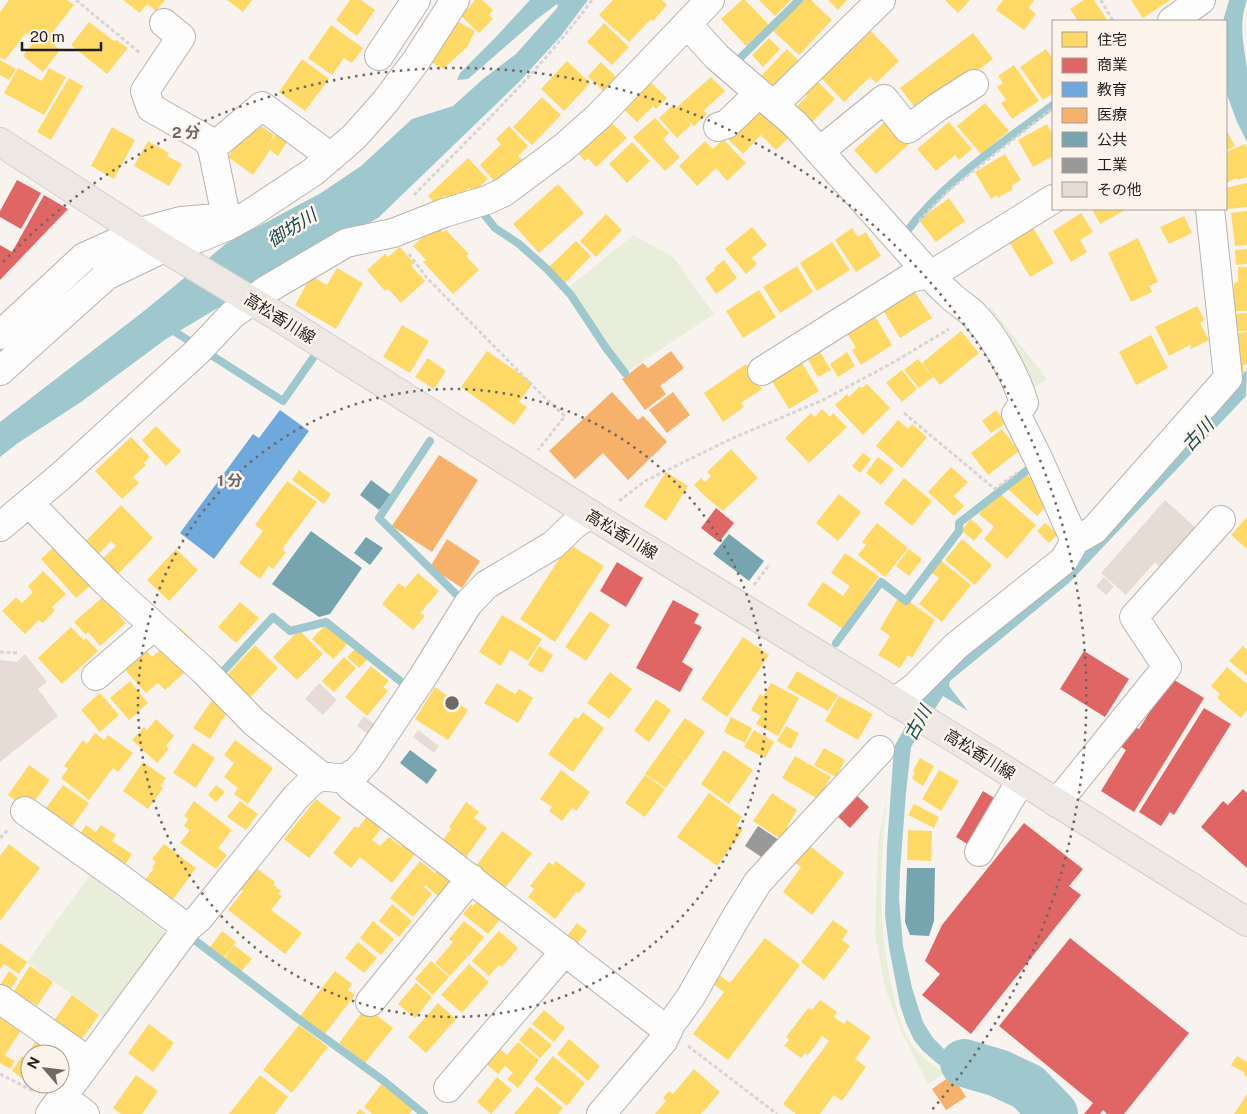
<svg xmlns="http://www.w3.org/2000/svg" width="1247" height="1114" font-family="'Public Sans','Noto Sans JP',sans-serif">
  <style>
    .green { fill: #e9eedb }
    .water { fill: #9ec8cd }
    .homes { fill: #ffd966 }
    .shops { fill: #e06666 }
    .schools { fill: #6fa8dc }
    .health { fill: #f6b26b }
    .public { fill: #76a5af }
    .industry { fill: #999 }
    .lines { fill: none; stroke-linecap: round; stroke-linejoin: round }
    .stream { stroke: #9ec8cd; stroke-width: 8 }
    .river { stroke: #9ec8cd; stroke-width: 48 }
    .building { fill: #e7dbd6 }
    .minor-casing { stroke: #b7b3b0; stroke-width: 30 }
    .major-casing { stroke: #d0cecc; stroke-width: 30 }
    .path { stroke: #d7d5d5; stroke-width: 3; stroke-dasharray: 4 2.5; stroke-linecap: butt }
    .minor { stroke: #fefdfd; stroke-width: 28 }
    .major { stroke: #ede8e4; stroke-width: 28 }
    .ring { fill: none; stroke: #6d6966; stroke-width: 2.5; stroke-dasharray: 2.5 5 }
    .labels { text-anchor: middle; stroke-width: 5; stroke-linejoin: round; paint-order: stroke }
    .street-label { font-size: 16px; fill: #221f1c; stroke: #fcf3eb }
    .water-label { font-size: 18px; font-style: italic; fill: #124a51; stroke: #fcf3eb }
    .centre { fill: #6d6966; stroke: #fcf3eb; stroke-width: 2.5 }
    .ring-label { font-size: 15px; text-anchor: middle; font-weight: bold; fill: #6d6966; stroke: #fcf3eb; stroke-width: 5; stroke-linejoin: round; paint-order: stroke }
  </style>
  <rect width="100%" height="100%" fill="#f8f3ef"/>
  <!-- green -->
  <path class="green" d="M633,235L673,257L714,314L627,372L567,289Z
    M991,307L1047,379L1025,392L979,314Z
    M887,796C880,864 877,926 893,993C897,1010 901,1028 911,1043C920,1056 932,1065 945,1073L928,1084L903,1035L885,988L875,934L878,842Z
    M90,875L163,930L165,948L110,1022L27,962Z"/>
  <!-- water -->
  <path class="water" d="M530,0H588L560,37L519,82L378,218L271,276L166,339L81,402L18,443L0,457V422L144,311L227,243L321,193L361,166L412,119L453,106L483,79L516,54L558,7L557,4L537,19L468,79L457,80L460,73L494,39Z
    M1229,0H1247C1238,24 1244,45 1247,69C1247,92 1247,118 1247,142L1237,122L1226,92V21H1223Z
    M1247,370L1246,396L1070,582L950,681L949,686L968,711L943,696L911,747L906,793L900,871L899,899L903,946L912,988L923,1022L933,1038L944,1049L961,1058L1014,1077L1037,1095L1056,1114H1033L1009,1092L960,1076L938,1064L923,1051L914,1040L906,1023L900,1005L889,947L885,915L887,846L894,747L926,690Z"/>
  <!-- homes -->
  <path class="homes" d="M9,0H67L74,5L52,33L56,36L51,42L60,50L43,72L23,56L35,40L26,33L5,60L0,57V12Z
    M123,0H165L156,11L147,4L140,13Z
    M227,0H252L243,12Z
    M350,0H361L375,10L357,36L336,20Z
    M475,0H482L493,10L489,15L493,19L479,33L461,16Z
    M613,0H662L667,5L653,21L651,19L629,42L599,15Z
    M742,0H745L769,25L746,46L721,19Z
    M759,0H791L775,16Z
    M801,0H811L832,20L799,55L772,30Z
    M828,0H847L838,10Z
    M945,0H970L958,13Z
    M1003,0H1034L1029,8L1036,14L1024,30L996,10Z
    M1084,0H1094L1108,21H1078L1070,9Z
    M1131,0H1170L1143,18Z
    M455,20L475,31L467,47L443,69L431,62Z
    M89,22L114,41L116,40L128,48L107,74L71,45Z
    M604,23L629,47L612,65L587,42Z
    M331,25L363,48L352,63L344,58L332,75L308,58Z
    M871,31L899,61L876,83L870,77L844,102L821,78Z
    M973,33L993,59L920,114L900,88Z
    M769,38L780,49L763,67L752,55Z
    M787,49L799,61L773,88L761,76Z
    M1046,49L1053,59V93L1043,100L1020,67Z
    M302,59L329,79L305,111L279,92Z
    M0,60L16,69L9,80L0,75Z
    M567,61L590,83L564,111L541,89Z
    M601,62L616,77L603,91L588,76Z
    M1014,65L1039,101L1012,119L1001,103L1006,100L997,87L1003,83L998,76Z
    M18,68L42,81L49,68L66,77L44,115L4,93Z
    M711,77L725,91L704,110L707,114L694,126L683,116L691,125L677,138L659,118L673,105L676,108Z
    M69,78L83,86L51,140L37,132Z
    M648,80L667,98L656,109L653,106L637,122L622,108Z
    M816,80L835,99L812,122L796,107L807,96L804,92Z
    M542,97L561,115L532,145L513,127Z
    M985,103L1009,131L981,154L957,126Z
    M759,104L790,136L776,150L761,135L743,154L726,137Z
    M655,118L669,133L663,139L680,157L665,171L633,137Z
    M609,120L627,138L596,167L588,158L585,161L576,151Z
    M887,120L909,144L876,174L854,150Z
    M254,121L274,135L266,148L276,134L287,142L278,156L270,150L253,175L228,157Z
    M949,122L972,149L959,160L955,155L936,171L917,149Z
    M1047,124L1053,136V156L1033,167L1018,140Z
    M509,126L528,146L518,156L523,161L512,171L510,168L495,182L480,165L501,144L496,139Z
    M112,127L135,140L114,179L91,166Z
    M1226,129L1235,146L1226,151Z
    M723,139L746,163L727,181L716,168L697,186L679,166L705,141L713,149Z
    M148,141L169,153L167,156L182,164L169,186L134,166Z
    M632,142L650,161L627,183L609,164Z
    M1245,144L1247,148V177L1238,180L1237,178L1226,183V152Z
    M1005,154L1021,180L1011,186L1013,189L998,198L997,195L991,199L975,172Z
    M468,158L488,179L474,192L469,188L461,195L458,192L449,201L444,196L436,204L428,196Z
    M1247,183V207L1227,209L1226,188Z
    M558,184L584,213L539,253L513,224Z
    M949,198L965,221L936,242L919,220Z
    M1092,209H1127L1100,224Z
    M1247,211V245L1235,246L1231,213Z
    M1081,213L1093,232L1080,240L1087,252L1071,262L1053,231Z
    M606,214L622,230L596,257L580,241Z
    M1184,216L1192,233L1169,244L1160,227Z
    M436,224L443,232L446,230L469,254L466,256L479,270L453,294L423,262L426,260L413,246Z
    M1032,226L1054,263L1030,277L1008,240Z
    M752,227L767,245L752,258L757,264L746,274L725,249Z
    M852,228L858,237L866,232L881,256L856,272L835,240Z
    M1138,238L1158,282L1149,286L1152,292L1131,302L1108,253Z
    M576,241L591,256L565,283L549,267Z
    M832,242L850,270L817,291L800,263Z
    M400,247L414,263L411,266L425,281L401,303L388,289L385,291L367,270L385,254L388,257Z
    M1247,249V264L1236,265L1235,250Z
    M724,260L737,278L716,294L705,278L715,270L714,268Z
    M797,266L813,292L780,313L763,287Z
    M1238,267H1247V311H1234V283L1238,282Z
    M337,268L363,283L336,329L295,305L311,276L327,285Z
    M759,290L776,317L743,338L726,311Z
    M914,291L932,318L900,338L883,310Z
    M1197,306L1205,320L1200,323L1209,340L1191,349L1190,345L1169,356L1155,327Z
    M1247,313V331L1232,332V314Z
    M875,316L892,345L861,365L852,350L856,348L847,333Z
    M402,325L429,341L410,373L383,357Z
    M961,331L979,353L940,385L922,363Z
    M1247,332V364L1243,365L1244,373L1234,374L1231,334Z
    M1151,335L1168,368L1136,385L1119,352Z
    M487,351L533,383L519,402L527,407L514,425L461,387Z
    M820,352L831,370L818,377L808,360Z
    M847,352L855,366L838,377L830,364Z
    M428,358L446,371L434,389L415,377Z
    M918,359L933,377L919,388L904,370Z
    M800,360L819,391L789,409L770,378Z
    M746,364L762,389L741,403L744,407L723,422L704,393Z
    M902,370L917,389L902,402L886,383Z
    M867,384L890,408L863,435L835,405L847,394L849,397L860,386L862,388Z
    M822,409L830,417L833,413L847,427L809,463L785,438L811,413L815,417Z
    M996,410L1006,423L991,433L982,421Z
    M898,420L908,429L912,424L927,437L902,468L876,446Z
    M156,426L181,451L166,466L142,440Z
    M1002,429L1019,451L988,475L971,453Z
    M131,437L150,457L144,463L146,465L133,477L139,483L122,499L95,471Z
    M731,449L758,478L723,511L707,498L694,485L701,478L705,482L711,476L707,472Z
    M863,453L871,459L860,473L852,466Z
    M878,457L894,469L881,485L866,473Z
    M951,467L968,482L954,496L964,506L954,516L928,492Z
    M299,470L331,494L324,504L292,480Z
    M666,472L688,486L666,521L644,506Z
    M1024,472L1053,499L1037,516L1008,489Z
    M904,478L932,501L912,526L884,503Z
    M287,481L317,502L282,549L286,552L273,569L269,566L260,579L239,563L263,531L255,525Z
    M998,492L1036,525L1007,559L984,539L994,527L979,514Z
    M839,494L861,512L838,541L816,523Z
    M121,505L153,538L118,574L102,559L116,546L111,541L92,561L79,548Z
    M1247,517V549L1231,535Z
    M971,519L983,530L974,541L961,530Z
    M877,523L908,548L885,577L858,555L866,545L862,542Z
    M1045,523L1058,534L1049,543L1037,531Z
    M962,539L992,565L975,585L945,560Z
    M569,544L604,566L555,642L520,619Z
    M56,545L91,585L76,598L41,559Z
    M176,549L198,570L169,601L147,580Z
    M909,549L922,559L909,576L896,566Z
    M845,553L879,576L843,629L807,605L823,582L843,596L850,586L831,573Z
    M939,559L971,585L942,622L919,604L939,578L929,571Z
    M43,571L66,594L52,607L55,610L43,623L39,620L25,634L2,611L16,597L22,603L33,592L28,586Z
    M418,573L439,591L420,613L425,616L413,630L382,604L399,583L405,588Z
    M900,595L935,620L912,658L908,655L900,668L878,655L890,636L880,629Z
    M103,597L126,623L100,646L88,632L86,635L74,622Z
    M240,602L259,618L236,643L218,627Z
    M590,611L610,625L586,661L565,647Z
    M502,615L542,639L528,661L510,650L501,666L479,652Z
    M328,622L349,642L333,659L312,639Z
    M71,627L84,640L86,638L98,651L62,684L38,658Z
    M180,628L195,642L188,649L174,634Z
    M299,630L323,654L297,680L273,657Z
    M743,637L769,655L727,717L701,699Z
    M255,645L278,668L245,703L222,680Z
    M539,646L553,655L542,673L528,665Z
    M1243,646L1247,650V676L1229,661Z
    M164,647L186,671L165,690L158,683L146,693L125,670L138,659L135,656L144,648L152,657Z
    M356,648L368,659L359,668L347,657Z
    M344,657L356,668L334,692L322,681Z
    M371,666L389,681L383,687L388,691L367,716L345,697Z
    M1227,667L1247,684V710L1241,718L1217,698L1220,694L1211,686Z
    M797,671L838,695L828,711L787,688Z
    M610,672L632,689L609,719L587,703Z
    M130,681L148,703L129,720L110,698Z
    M497,683L515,694L519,689L533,698L518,723L484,703Z
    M771,683L799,698L778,736L756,724L761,716L751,710L760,694L763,696Z
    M435,687L468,710L448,740L415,719Z
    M100,693L119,715L100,732L81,710Z
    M839,696L873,714L858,740L825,721Z
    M656,699L671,710L649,742L634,731Z
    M212,700L228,711L210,739L193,728Z
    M583,712L604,728L573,772L548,754L575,717L578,719Z
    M731,717L752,728L745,743L724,732Z
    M685,718L705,732L686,760L665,746Z
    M156,719L174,736L166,746L169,749L157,763L132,740L144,727L147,730Z
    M786,726L799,733L791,749L777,741Z
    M754,730L774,742L765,758L744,747Z
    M95,733L104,740L108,735L133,753L118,772L113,768L89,800L61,778L68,769L64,766L83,740L87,744Z
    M235,740L273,768L248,804L234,794L238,788L224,777L234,763L224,755Z
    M193,743L215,758L196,788L173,773Z
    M665,746L685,760L666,788L645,774Z
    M824,748L845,760L836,777L814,765Z
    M724,750L753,770L729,804L701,784Z
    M795,756L831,777L818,799L782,778Z
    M920,758L934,766L923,786L912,779L915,772L913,771Z
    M143,762L166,778L160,786L163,788L148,809L123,791Z
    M29,765L50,780L28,810L8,795Z
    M561,770L590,792L576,811L572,808L562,821L549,811L552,807L540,799Z
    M939,770L959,781L941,811L922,799Z
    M645,775L665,789L645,817L625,803Z
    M63,785L89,803L69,831L43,812Z
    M216,785L225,792L216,802L208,795Z
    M709,793L742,817L736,826L743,830L717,866L677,837Z
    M772,793L797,810L787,827L792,830L785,842L753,821Z
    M316,799L341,818L309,858L284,839Z
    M194,801L232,830L218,848L227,855L216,869L180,843L190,830L184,826L188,819L184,816Z
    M240,801L258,814L246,830L227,817Z
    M466,802L479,812L474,818L487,828L462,863L439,845L451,829L449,827Z
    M914,804L939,817L934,828L908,815Z
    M369,814L384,825L372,840L380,846L389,837L401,846L402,844L415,854L392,883L360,857L351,868L333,853L355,826L358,828Z
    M86,825L96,832L101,825L116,835L112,841L132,854L122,869L76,840Z
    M908,830L932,831L931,861L907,860Z
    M502,831L532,853L502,892L473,870Z
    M806,843L844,873L812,915L783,892L801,867L793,861Z
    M9,844L40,868L0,921V856Z
    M164,844L196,868L169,905L142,884L154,868L152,867L156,862L152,859Z
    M420,861L435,873L437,871L455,886L443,900L425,885L424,887L432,894L413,917L390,898Z
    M556,861L586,884L578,894L576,892L555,919L528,897L534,889L530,886L549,862L553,865Z
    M255,867L275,882L273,885L281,891L278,894L282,896L271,910L302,933L285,954L228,910L243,891L239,888Z
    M482,896L504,915L488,934L463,914L471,904L473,906Z
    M392,904L412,921L399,937L379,921Z
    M833,920L848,931L842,940L850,946L824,980L801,962Z
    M373,921L394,939L381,955L360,938Z
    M464,921L484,937L469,956L461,949L468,956L450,976L435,963L453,942L449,939Z
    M577,923L587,931L574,948L564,940Z
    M222,931L236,942L222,960L208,950Z
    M499,931L518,948L502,967L499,965L489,976L472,961Z
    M765,938L800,965L728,1060L693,1034L724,992L713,984L719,975L730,983Z
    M358,942L377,958L364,973L345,958Z
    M0,943L27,962L19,974L4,964L0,969Z
    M234,945L252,959L241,972L224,959Z
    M431,961L449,977L433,995L415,979Z
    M469,964L489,982L462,1013L441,995Z
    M30,966L53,982L37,1006L32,1002L27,1009L10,997Z
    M9,971L18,978L8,993L0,987V985Z
    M335,971L352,984L348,990L355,995L324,1035L300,1016Z
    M416,983L432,997L415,1018L398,1004Z
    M72,995L99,1015L79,1043L52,1023Z
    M820,1000L837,1012L834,1017L844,1024L847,1020L871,1037L855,1059L866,1067L842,1101L834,1095L820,1114H796L783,1104L829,1041L822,1036L808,1055L805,1053L801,1058L784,1046L789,1040L786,1037L808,1008L812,1010Z
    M438,1003L456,1019L426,1053L408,1037Z
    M366,1007L393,1028L365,1063L339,1043Z
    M544,1010L565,1028L554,1042L532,1024Z
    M0,1012L23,1027L5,1055L15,1061L10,1069L0,1063Z
    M149,1024L174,1043L153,1072L128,1053Z
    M299,1025L328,1047L292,1093L263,1070Z
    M530,1027L552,1045L540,1058L519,1040Z
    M38,1038L56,1054H32L29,1051Z
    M569,1039L600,1066L588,1081L557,1054Z
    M518,1042L539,1060L518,1088L507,1079L513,1073L505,1066L498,1074L483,1061L496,1045L507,1055Z
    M22,1056L28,1060L30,1057V1080L27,1078L26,1081L12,1071Z
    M553,1056L585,1083L567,1106L534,1079Z
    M1237,1056L1247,1062V1077L1244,1075L1245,1073L1231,1065Z
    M60,1061L66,1065L60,1073Z
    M694,1069L720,1092L701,1114H655L666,1101L663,1098L669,1091L673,1094Z
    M136,1075L158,1091L142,1114H121L113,1108Z
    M260,1075L288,1097L275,1114H229Z
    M497,1077L512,1090L491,1114L477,1102Z
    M383,1082L415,1106L409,1114H372L364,1107Z
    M36,1084H57L50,1094Z
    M537,1086L563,1108L558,1114H514Z
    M1247,1094V1114H1234Z
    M360,1109L366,1114H356Z"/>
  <!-- shops -->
  <path class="shops" d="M17,180L41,193L21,229L0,217V211Z
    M44,195L68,209L0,280V245L12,252Z
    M716,508L734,523L719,542L701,528Z
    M617,562L643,578L626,607L600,591Z
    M673,600L699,614L694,623L702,627L682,662L693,669L680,692L636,668Z
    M1084,651L1129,679L1105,717L1060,689Z
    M1171,678L1204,698L1134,812L1101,791L1126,750L1118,745L1131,724L1139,729Z
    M1204,708L1231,724L1174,815L1170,812L1161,826L1139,812Z
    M1243,789L1247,793V868L1201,827L1223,801L1228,805Z
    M983,791L999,801L972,847L956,837Z
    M853,792L869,807L850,828L833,812Z
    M1024,823L1083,869L1069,886L1081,895L971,1034L922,995L940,974L925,961L942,925Z
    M1070,938L1189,1033L1124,1114H1107L1103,1110L1100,1114H1084L1093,1103L999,1026Z"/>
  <!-- schools -->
  <path class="schools" d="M280,410L309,431L214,559L180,533L253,434L259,438Z"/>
  <!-- health -->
  <path class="health" d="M671,351L684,368L660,386L666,394L645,410L622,379L643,363L648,368Z
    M612,392L638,420L643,416L667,442L628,480L603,453L575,479L549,451Z
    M673,392L690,415L667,433L649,410Z
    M439,455L478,480L432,552L392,526Z
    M447,539L480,561L462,588L430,567Z
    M952,1075L966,1097L946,1110L932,1089Z"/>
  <!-- public -->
  <path class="public" d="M371,480L391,495L379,510L360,495Z
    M311,531L362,568L330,614L319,617L272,584Z
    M729,534L764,561L749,581L713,554Z
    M366,537L383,548L370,565L354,553Z
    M410,750L437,770L427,784L400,763Z
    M907,868H935L934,921L929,936L910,935L905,922Z"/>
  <!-- industry -->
  <path class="industry" d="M758,826L779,840L766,860L745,846Z"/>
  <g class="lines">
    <!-- stream -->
    <path class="stream" d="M733,65L799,0
      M479,208L495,228L519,244L547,269L571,295L606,348L625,373
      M905,237L904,235C943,182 1001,144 1053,105
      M169,328L283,401L313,358
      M430,441L379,518L462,600
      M836,643L881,582L906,601L959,531V523L1035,464
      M217,678L273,617L290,631L326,622L409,688
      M188,935L297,1018L384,1081L424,1114"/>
    <!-- river -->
    <path class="river" d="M964,1063L998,1073L1028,1087L1054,1114"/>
  </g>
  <!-- building -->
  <path class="building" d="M1165,500L1197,529L1162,569L1155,562L1126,595L1101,573Z
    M1104,577L1114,587L1106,595L1096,586Z
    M25,654L47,682L38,689L58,716L0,762V660L17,662Z
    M319,683L337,700L323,715L305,699Z
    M364,716L380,728L373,738L357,726Z
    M418,730L439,746L434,753L413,737Z"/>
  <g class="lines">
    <defs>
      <path id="minor" d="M1172,21L1201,0
        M164,23L181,37L145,91L151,108L206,139L212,148L228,226
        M688,25L717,57L795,124L929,274C936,282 943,289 951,296C958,303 968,308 975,316C994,335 1016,376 1024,403L1016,414L1038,458L1075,541
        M379,56L416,0
        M774,105L881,0
        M718,127L727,124L759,93
        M212,148L262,106L331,157
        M820,151L884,99L908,129L938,107L974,84
        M0,335L84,257L140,232L181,221L229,217
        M0,371L106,276L164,248L199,238L228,226L248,215L313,172L354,137L385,102L416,61L455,0
        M762,371L910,278L936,272L1053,199
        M30,504L108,584L203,670L254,722L321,776
        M0,527L61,476L197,352L232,315L266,290L346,243L393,233L444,213L487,200L504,192L563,148L599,116L710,0
        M96,676L154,626
        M895,702L915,687L956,646L1064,560L1075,541L1094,530L1228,378L1210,209
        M344,779L351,787L668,1031
        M1057,803L1167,667L1134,617L1221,520
        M25,811L121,879L187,928
        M979,852L1021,780
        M0,999L88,1061
        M370,1002L471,878
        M448,1088L565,951
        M63,1097L85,1114
        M50,1114L187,928L199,918L296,797L311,782L321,776L344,779L357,771L367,760L424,675L468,604L486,585L553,545L574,525L590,514
        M601,1114L663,1041L671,1024L690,998L735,919L758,882L880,750"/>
      <path id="major" d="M0,142L164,248L285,321L590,514L967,746L1247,922"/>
    </defs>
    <!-- minor casing -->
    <use href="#minor" class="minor-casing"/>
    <!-- major casing -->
    <use href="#major" class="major-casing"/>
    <!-- path -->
    <path class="path" d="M76,0L140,53
      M1101,0L1113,21
      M414,195C475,132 540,71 592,0
      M919,221L948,191L1053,108
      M409,254L426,277L542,395L565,416L538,450
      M904,413L995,489L1017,473
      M619,501L645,481L733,438L823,400L894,362L949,329
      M754,585L770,564
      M0,652L17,653
      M0,838L8,830
      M688,1046L777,1114
      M0,1074L33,1091"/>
    <!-- minor -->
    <use href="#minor" class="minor"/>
    <!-- major -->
    <use href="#major" class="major"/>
  </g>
  <!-- distance rings -->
  <g class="ring">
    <circle cx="452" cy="703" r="314"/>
    <path d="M3 262A629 629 0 0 1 930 1112"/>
  </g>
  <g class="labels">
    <!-- street labels -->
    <g class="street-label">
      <text transform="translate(280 318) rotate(32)" y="6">高松香川線</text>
      <text transform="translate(622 534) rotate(31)" y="6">高松香川線</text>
      <text transform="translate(980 754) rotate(32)" y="6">高松香川線</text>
    </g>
    <!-- water labels -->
    <g class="water-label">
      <text transform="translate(292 228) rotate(-32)" y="6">御坊川</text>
      <text transform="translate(1198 435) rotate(-47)" y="6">古川</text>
      <text transform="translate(918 723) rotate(-61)" y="6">古川</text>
    </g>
  </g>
  <circle cx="452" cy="703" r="8" class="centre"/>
  <g class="ring-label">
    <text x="186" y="138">2 分</text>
    <text x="230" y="486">1 分</text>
  </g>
  <!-- legend -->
  <rect x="1052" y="20" width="175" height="190" fill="#fcf3eb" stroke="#a59e98"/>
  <rect x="1062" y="32" width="25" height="15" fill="#ffd966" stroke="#a59e98"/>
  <text x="1097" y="45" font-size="15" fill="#221f1c">住宅</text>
  <rect x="1062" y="58" width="25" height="15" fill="#e06666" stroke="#a59e98"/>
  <text x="1097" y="70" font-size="15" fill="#221f1c">商業</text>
  <rect x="1062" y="82" width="25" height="15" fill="#6fa8dc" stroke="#a59e98"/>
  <text x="1097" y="95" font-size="15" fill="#221f1c">教育</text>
  <rect x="1062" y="108" width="25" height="15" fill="#f6b26b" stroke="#a59e98"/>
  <text x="1097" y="120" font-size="15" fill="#221f1c">医療</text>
  <rect x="1062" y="132" width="25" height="15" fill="#76a5af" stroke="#a59e98"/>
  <text x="1097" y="145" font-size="15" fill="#221f1c">公共</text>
  <rect x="1062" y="158" width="25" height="15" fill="#999999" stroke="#a59e98"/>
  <text x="1097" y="170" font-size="15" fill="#221f1c">工業</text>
  <rect x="1062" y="182" width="25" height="15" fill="#e7dbd6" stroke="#a59e98"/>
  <text x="1097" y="195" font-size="15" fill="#221f1c">その他</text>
  <!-- north arrow -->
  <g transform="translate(45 1069) rotate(298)"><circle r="24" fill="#fcf3eb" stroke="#a59e98"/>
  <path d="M0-4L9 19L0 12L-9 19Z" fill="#6d6966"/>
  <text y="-8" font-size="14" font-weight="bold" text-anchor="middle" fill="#221f1c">N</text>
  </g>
  <!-- scale -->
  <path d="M22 42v8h79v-8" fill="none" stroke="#221f1c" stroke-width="2.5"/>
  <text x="30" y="42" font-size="15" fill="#221f1c" stroke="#fcf3eb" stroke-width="4" paint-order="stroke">20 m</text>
</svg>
